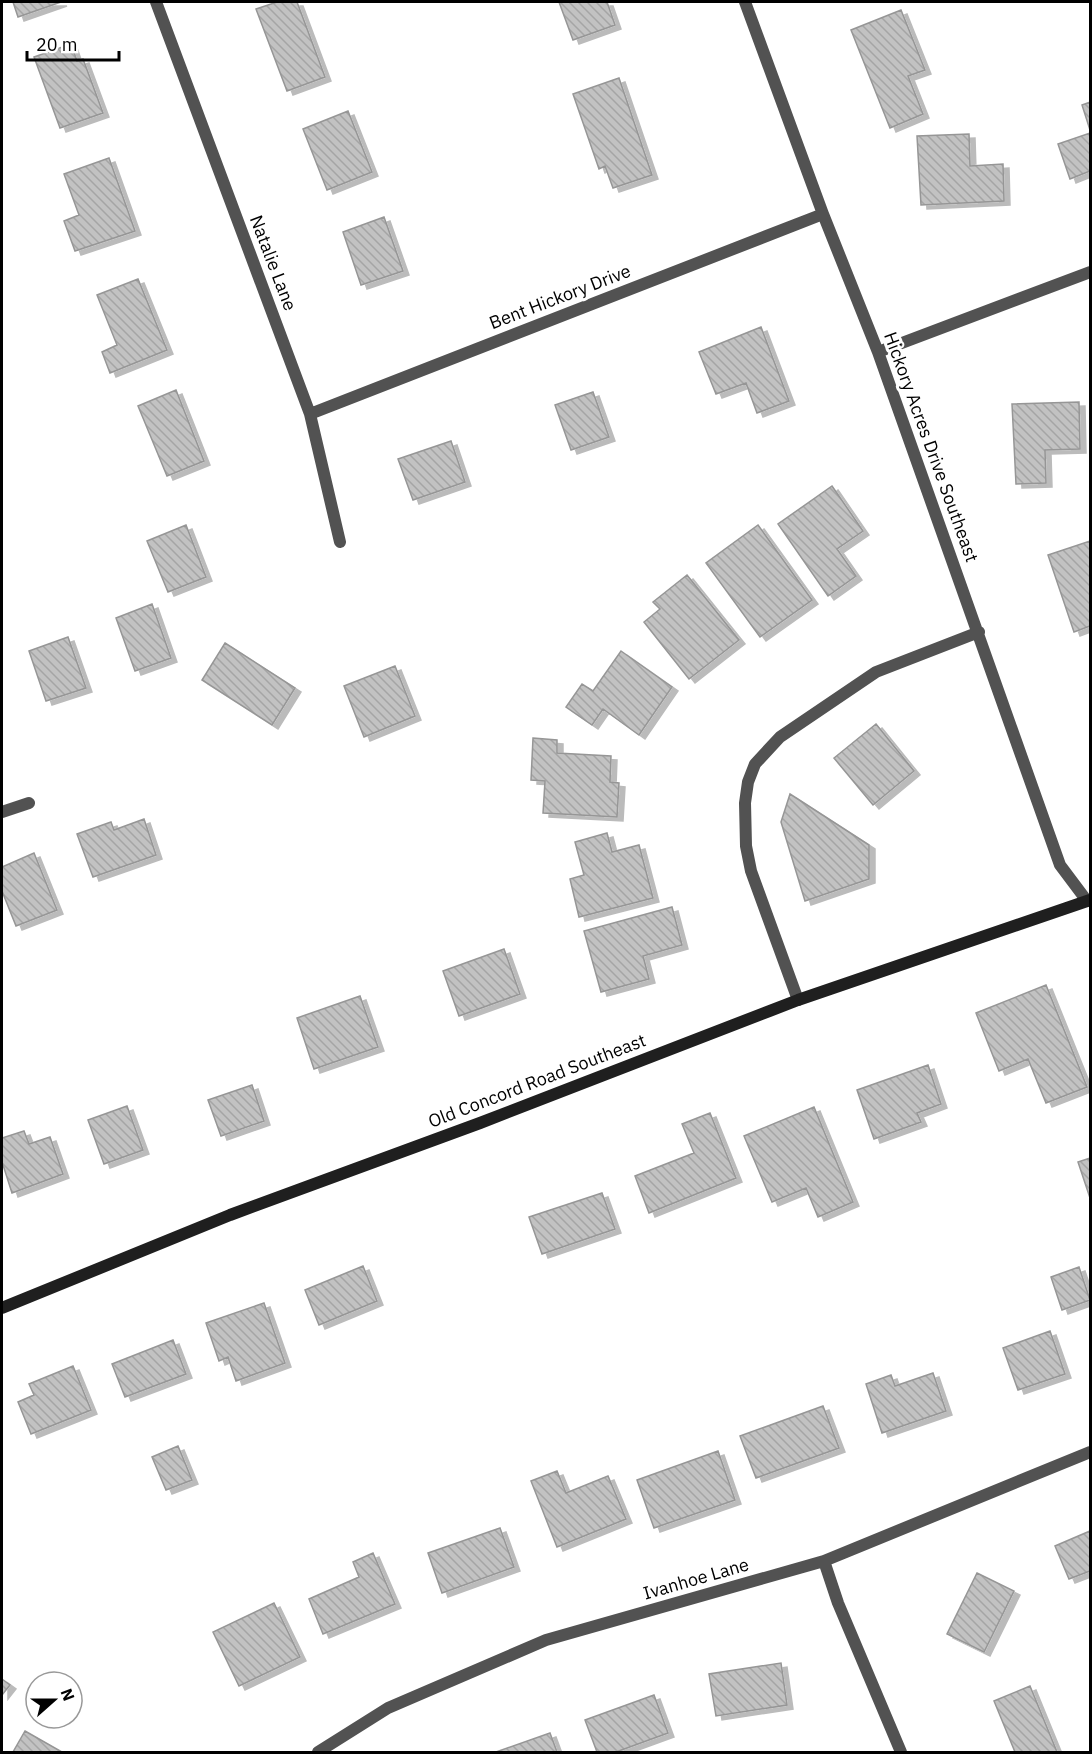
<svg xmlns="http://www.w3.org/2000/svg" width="1092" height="1754" font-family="'IBM Plex Sans',sans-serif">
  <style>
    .building { fill: url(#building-back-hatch); stroke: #969696; stroke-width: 1.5; filter: url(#shadow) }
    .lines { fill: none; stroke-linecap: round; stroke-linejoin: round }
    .street { stroke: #525252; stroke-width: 12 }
    .secondary { stroke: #1f1f1f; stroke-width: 12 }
    .labels { text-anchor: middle; stroke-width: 6; stroke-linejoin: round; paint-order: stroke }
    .street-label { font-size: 18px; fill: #000; stroke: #fff }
  </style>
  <defs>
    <pattern id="building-back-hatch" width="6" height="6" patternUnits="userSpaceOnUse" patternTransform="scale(1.5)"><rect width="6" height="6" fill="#c2c2c2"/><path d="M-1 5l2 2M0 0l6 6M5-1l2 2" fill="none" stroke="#a5a5a5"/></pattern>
    <filter id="shadow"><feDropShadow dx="6" dy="4" stdDeviation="0" flood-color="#0004"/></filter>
  </defs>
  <rect width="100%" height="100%" fill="#fff"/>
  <!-- building -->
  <path class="building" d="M13,2H61L18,17Z
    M277,2H297L325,77L287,91L256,9Z
    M559,2H607L615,25L573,40Z
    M901,10L925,70L908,76L923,114L890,128L851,30Z
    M71,44L77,61L83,59L103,113L60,128L34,57Z
    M619,78L652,175L613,188L605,166L599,169L573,94Z
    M1090,102V130L1082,105Z
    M348,111L372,172L327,190L303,129Z
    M1090,133V171L1070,179L1058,144Z
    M969,134L970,166L1003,164L1004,201L921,205L917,136Z
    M109,158L135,231L75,251L64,221L79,215L64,174Z
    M384,217L403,271L361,285L343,232Z
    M138,279L167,350L110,373L102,352L117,345L97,295Z
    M761,327L789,401L757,413L746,383L716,394L699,352Z
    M176,390L204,461L167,476L138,406Z
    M593,392L609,437L571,450L555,405Z
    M1079,402L1080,449L1045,450L1046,483L1016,484L1012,404Z
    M451,441L465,482L413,500L398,459Z
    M832,486L863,531L837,549L856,576L828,596L778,524Z
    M186,525L206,577L168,592L147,541Z
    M758,525L812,600L760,637L706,563Z
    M1090,541V626L1074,632L1048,555Z
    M687,575L739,640L689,679L644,622L660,609L653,602Z
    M152,604L171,658L135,671L116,618Z
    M68,637L86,688L46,701L29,651Z
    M225,643L295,688L272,725L202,680Z
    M621,651L672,687L639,735L603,709L592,725L566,707L582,684L593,691Z
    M395,666L415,716L364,737L344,686Z
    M876,724L914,771L873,805L834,758Z
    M533,738L557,740V753L611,756L610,782L619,783L617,817L543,813L545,781L531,780Z
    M790,794L869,845V879L805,901L781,822Z
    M144,819L156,855L93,877L77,834L111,822L114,830Z
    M607,833L612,852L639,845L653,898L579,917L570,879L584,875L575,842Z
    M34,853L57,910L16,926L2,891V867Z
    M672,907L682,945L643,956L649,979L601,992L584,931Z
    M504,949L520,994L459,1016L443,971Z
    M1046,985L1087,1087L1046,1103L1028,1059L999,1071L976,1013Z
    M360,996L378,1047L314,1069L297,1018Z
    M928,1065L941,1104L917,1113L921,1122L874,1139L857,1090Z
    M252,1085L264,1121L221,1136L208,1100Z
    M127,1106L143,1150L104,1164L88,1120Z
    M814,1107L853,1202L818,1217L806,1188L772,1202L744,1136Z
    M710,1113L736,1178L649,1213L635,1176L694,1153L682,1124Z
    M24,1131L29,1144L50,1137L63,1174L12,1193L2,1162V1138Z
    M1090,1158V1198L1078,1162Z
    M602,1193L615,1229L542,1254L529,1217Z
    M363,1266L377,1301L319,1325L305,1290Z
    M1079,1267L1090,1300L1062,1310L1051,1277Z
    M264,1303L285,1363L236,1381L228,1357L219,1361L206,1323Z
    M1050,1331L1065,1374L1018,1390L1003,1348Z
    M173,1340L186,1374L125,1397L112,1364Z
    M73,1366L91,1410L31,1434L18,1402L34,1395L29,1384Z
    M933,1373L946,1411L882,1433L866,1384L891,1375L895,1386Z
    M823,1406L839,1448L756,1478L740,1436Z
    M178,1446L192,1480L166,1490L152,1457Z
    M718,1451L735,1500L654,1528L637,1480Z
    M557,1471L566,1493L608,1476L626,1519L557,1547L531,1481Z
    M500,1528L514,1567L442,1593L428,1553Z
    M1090,1531V1571L1069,1579L1055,1546Z
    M373,1553L395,1604L323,1634L309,1599L359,1577L353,1562Z
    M977,1573L1014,1591L984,1652L947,1634Z
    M274,1603L300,1657L239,1686L213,1632Z
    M781,1663L787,1705L716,1716L709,1674Z
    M2,1679L10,1685L2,1695Z
    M1030,1686L1057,1752H1015L994,1701Z
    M654,1695L668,1733L616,1752H597L585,1720Z
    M25,1731L62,1752H13Z
    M550,1733L557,1752H496Z"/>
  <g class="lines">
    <!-- street -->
    <path class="street" d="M156,2L310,414L340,542
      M745,2L823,214L878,352L1060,865L1087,901
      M878,352L1090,272
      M310,414L823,214
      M2,812L29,803
      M798,1000L751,871L746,846L745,803L748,782L755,764L780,737L876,672L979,632
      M824,1561L838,1603L901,1752
      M318,1752L388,1708L546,1640L824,1561L1090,1452"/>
    <!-- secondary -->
    <path class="secondary" d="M2,1308L230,1215L480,1123L798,1000L1090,900"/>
  </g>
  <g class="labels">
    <!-- street labels -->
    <g class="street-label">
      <text transform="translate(273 263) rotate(69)" y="6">Natalie Lane</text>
      <text transform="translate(560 297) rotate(-21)" y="6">Bent Hickory Drive</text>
      <text transform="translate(931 447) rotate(70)" y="6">Hickory Acres Drive Southeast</text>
      <text transform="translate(537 1081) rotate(-21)" y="6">Old Concord Road Southeast</text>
      <text transform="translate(696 1579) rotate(-16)" y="6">Ivanhoe Lane</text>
    </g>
  </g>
  <!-- border -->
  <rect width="1092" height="1754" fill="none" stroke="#000000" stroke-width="6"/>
  <!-- north arrow -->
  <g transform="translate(54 1700) rotate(69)"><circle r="28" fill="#ffffff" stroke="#999999" stroke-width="1.5"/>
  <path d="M0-4.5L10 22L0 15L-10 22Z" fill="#000000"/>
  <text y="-9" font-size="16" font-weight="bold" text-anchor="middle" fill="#000000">N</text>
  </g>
  <!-- scale -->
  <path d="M27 51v9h92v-9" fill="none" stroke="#000000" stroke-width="3"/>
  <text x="36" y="51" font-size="18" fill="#000000" stroke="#ffffff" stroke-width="4.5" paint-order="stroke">20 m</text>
</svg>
